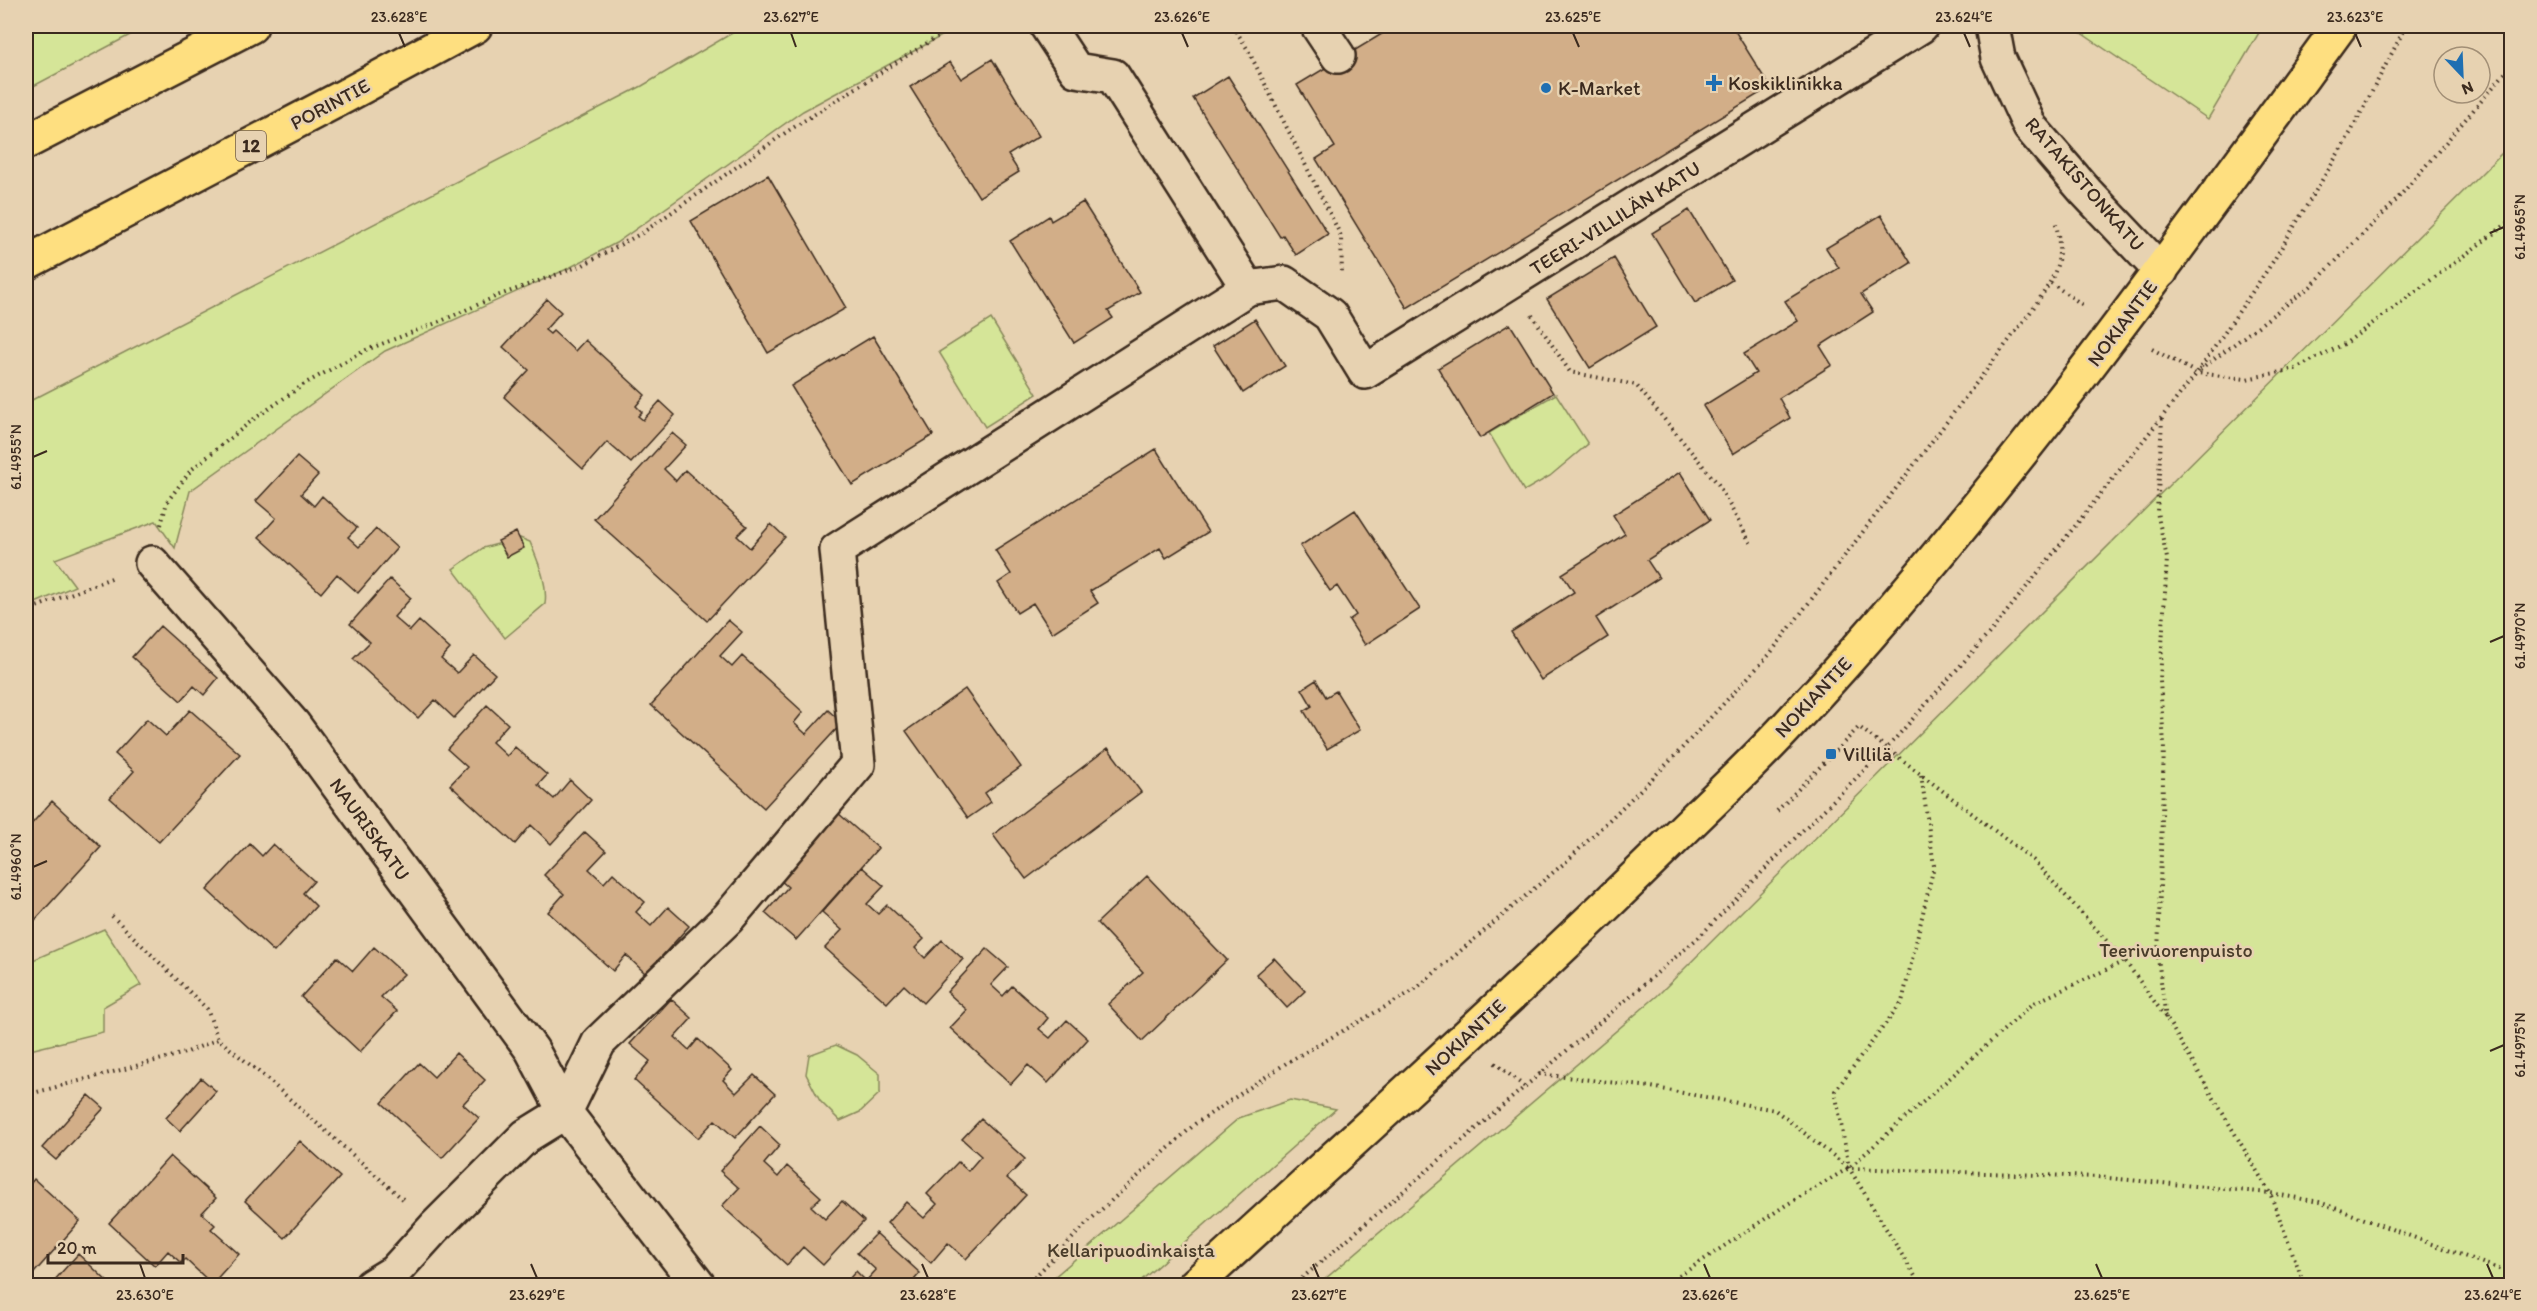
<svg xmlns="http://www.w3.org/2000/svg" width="2537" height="1311" font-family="Itim,sans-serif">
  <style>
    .green { fill: #d5e598; stroke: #88885b; stroke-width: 1.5 }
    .building { fill: #d2ae88; stroke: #3b2a1e; stroke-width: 1.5 }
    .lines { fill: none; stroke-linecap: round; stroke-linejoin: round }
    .minor-casing { stroke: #3b2a1e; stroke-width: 38 }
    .major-casing { stroke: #3b2a1e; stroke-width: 38 }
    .highway-casing { stroke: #3b2a1e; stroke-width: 38 }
    .path { stroke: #3b2a1e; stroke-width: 4; stroke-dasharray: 1.5 4.5; stroke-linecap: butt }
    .minor { stroke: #e7d2b1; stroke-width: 33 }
    .major { stroke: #fedf80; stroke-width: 33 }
    .highway { stroke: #fedf80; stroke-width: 33 }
    .ticks { fill: none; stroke: #3b2a1e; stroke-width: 2 }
    .poi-dot { fill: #1f6fb2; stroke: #e7d2b1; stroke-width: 2 }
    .labels { text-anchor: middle; stroke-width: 5; stroke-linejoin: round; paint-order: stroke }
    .shield { fill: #e7d2b1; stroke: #6f5c4a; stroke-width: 1.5 }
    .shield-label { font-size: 18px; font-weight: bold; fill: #3b2a1e }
    .poi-label { font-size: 20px; fill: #3b2a1e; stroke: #e7d2b1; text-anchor: start }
    .street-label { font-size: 20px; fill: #3b2a1e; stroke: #e7d2b1 }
    .park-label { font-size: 20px; fill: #4a3d2a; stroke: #e7d2b1 }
    .neatline { fill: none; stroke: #3b2a1e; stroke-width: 2 }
    .ticks-label { font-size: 15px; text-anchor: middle; fill: #3b2a1e }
  </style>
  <rect width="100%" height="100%" fill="#e7d2b1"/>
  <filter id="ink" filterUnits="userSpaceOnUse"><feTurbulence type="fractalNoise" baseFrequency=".0167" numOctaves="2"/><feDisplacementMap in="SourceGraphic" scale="12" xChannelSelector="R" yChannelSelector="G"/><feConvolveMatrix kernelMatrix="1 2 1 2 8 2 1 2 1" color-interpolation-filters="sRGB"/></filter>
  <g filter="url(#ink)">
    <!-- green -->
    <path class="green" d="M26,26H147L26,90Z
      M744,26H960L803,111L616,243L567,269L385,351L190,491L175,548L156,521L55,559L75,586L26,607V403L642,86Z
      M2071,26H2263L2208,119Z
      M2511,144V1285H1318L1657,996Z
      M991,319L1037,394L985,427L939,352Z
      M1556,394L1588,444L1550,476L1524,491L1489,433Z
      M520,538L530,542C538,562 548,583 545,604L505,638L453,569L483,548Z
      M104,929L141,985L103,1007V1032L26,1051V963Z
      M836,1045L857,1055L880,1074V1093L860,1112L840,1121L820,1101L806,1074L809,1055Z
      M1290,1100L1336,1109L1136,1285H1045L1239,1118Z"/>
    <!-- building -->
    <path class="building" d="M1395,26H1732L1770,87L1407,308L1316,159L1335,147L1297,85Z
      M992,59L1039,136L1008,155L1019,172L979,197L910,87L950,62L961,79Z
      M1228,76L1328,234L1296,255L1283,235L1280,237L1193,98Z
      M768,175L846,308L768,353L691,221Z
      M1083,202L1140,292L1108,311L1113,318L1074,343L1010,241L1049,216L1051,221Z
      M1689,210L1732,280L1695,303L1652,233Z
      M1881,215L1911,263L1861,294L1873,312L1820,346L1832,365L1779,398L1790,418L1733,454L1703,406L1756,373L1744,354L1798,321L1785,301L1839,268L1826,248Z
      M1614,258L1656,327L1590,368L1547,299Z
      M547,299L561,312L545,330L550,334L553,331L575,351L585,340L645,395L636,406L642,412L638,416L643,420L660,401L675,415L631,463L607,442L583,469L504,397L529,370L503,347Z
      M1255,319L1285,366L1243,393L1213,346Z
      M1510,324L1553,393L1480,438L1438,368Z
      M873,336L933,435L852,485L791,386Z
      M672,433L686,445L664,469L676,481L685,470L747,526L737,536L750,548L771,524L785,537L707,621L594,519Z
      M1156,449L1208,532L1166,558L1160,548L1090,591L1098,603L1052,633L1033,603L1017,613L998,583L1011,574L995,550Z
      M297,457L318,475L301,494L314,506L322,496L357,528L348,537L359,547L376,529L397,548L358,593L337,574L321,593L259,537L276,518L256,501Z
      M1680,472L1710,520L1647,560L1659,578L1596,618L1608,637L1541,680L1511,632L1574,592L1562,574L1625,534L1613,515Z
      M1355,510L1420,609L1365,645L1349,620L1356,615L1337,586L1330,591L1300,546Z
      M516,532L524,548L507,557L498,541Z
      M390,579L411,598L394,617L410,631L419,621L450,649L441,659L457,673L474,655L495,674L454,718L435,700L418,718L353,659L370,642L350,624Z
      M728,620L742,632L720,656L732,667L742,656L803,712L794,723L806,734L828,710L842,723L764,808L651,705Z
      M160,626L218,678L204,695L194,686L181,701L132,657Z
      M1316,680L1326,697L1336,691L1360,730L1327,749L1304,711L1312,706L1302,689Z
      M965,689L1021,767L985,793L991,802L968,818L906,731Z
      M487,705L508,724L492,742L507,756L515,747L547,775L538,785L554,799L570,780L591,800L551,844L531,825L515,844L450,785L467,767L447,749Z
      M190,710L240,754L159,842L110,798L134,771L115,754L147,719L166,736Z
      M1108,748L1141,792L1026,879L993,835Z
      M52,801L101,847L26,930V826L28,828Z
      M838,813L878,848L796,940L765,913L788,887L779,879Z
      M585,832L606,851L589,869L604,883L613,873L645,902L636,912L651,926L668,907L689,926L646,974L626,955L613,971L548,912L564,894L544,875Z
      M250,844L262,856L273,844L314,881L303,893L316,906L274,952L207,890Z
      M862,867L884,886L867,904L878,914L887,905L924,939L915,948L925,958L942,940L963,959L923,1003L904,985L887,1003L825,948L842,930L822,912Z
      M1147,876L1227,960L1142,1041L1108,1004L1143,972L1097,923Z
      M374,947L404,974L381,997L397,1011L360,1052L301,997L337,957L353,971Z
      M987,949L1008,967L991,985L1003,996L1012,986L1048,1018L1039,1029L1050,1038L1067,1020L1088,1039L1048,1083L1028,1065L1011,1084L950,1028L967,1010L947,992Z
      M1274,958L1305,991L1287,1008L1256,974Z
      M671,999L692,1018L675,1037L689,1050L698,1039L732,1070L723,1080L736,1093L754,1075L775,1094L735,1138L715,1120L698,1138L634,1080L650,1061L630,1044Z
      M456,1053L485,1080L463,1104L479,1118L442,1158L382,1103L419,1063L434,1077Z
      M201,1078L216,1091L180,1131L166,1118Z
      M89,1095L104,1108L56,1160L42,1148Z
      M981,1119L1025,1159L1007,1178L1026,1195L966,1259L948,1243L931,1263L887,1223L906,1202L924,1218L937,1204L927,1194L958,1162L968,1171L981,1156L962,1139Z
      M760,1126L780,1145L764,1164L778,1177L787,1166L821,1197L811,1206L825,1219L842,1201L864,1221L823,1265L803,1247L787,1265L722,1206L739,1188L720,1171Z
      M300,1141L340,1177L285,1238L245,1201Z
      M170,1156L216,1198L202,1213L215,1225L211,1229L239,1254L212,1284L185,1259L181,1263L168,1251L155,1266L109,1223Z
      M34,1179L80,1221L26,1282V1189Z
      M876,1233L920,1273L909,1286H843L856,1271L866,1281L876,1270L857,1253Z
      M78,1254L90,1265L112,1286H54L52,1283Z"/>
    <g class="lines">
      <defs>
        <path id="minor" d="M1047,26L1076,70L1113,76L1248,288
          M1318,26L1338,56
          M1992,26L1998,58L2030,127L2086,192L2161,271
          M152,563L293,724L532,1050L565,1112
          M565,1112L599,1042L728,918L858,764L837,550L1248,288L1284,283L1330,315L1365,372L1921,26
          M371,1286L394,1272L435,1227L526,1136L565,1112L699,1286"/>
        <path id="major" d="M1194,1286C1356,1137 1521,990 1678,835C1716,797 1757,760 1793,720C1994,504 2166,264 2340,26"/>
        <path id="highway" d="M26,142L251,26
          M26,263L345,96L475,26"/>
      </defs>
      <!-- minor casing -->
      <use href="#minor" class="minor-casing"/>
      <!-- major casing -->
      <use href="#major" class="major-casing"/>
      <!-- highway casing -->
      <use href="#highway" class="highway-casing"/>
      <!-- path -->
      <path class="path" d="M1233,26L1248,50L1341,236L1342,274
        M2051,283L2083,305
        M1532,315L1570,372L1636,385L1718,484L1752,546
        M2152,349L2197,373L2246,379L2295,369L2346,343L2512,220
        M2200,370L2311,286L2393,204L2512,65
        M2162,419L2157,512L2167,558L2160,681L2164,745L2158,958L2166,1019
        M161,525L167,502L191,470L254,419L306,383L366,350L439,322L497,296L583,265L642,233L788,131L954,26
        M26,611L114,577
        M1777,811L1859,727L2033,860L2125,961L2167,1019L2270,1193L2305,1286
        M112,916L207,1009L218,1039L259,1072L405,1201
        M1495,1063L1525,1087
        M1539,1074L1651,1087L1775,1110L1849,1168L2097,1177L2270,1193L2319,1202L2512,1274
        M26,1095L185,1053L218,1039
        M1026,1286L1088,1222L1195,1124L1288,1062L1413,991L1568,860L1670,761L1769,655L2029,314C2054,278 2066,264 2055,220
        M1293,1286L1699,937L1804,829L1886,749L1993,629L2197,373L2274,260L2351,132L2406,26
        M1664,1286L1786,1205L1849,1168L2034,1003L2125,961
        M1921,1286L1849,1168L1835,1091L1902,1002L1934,866L1921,774"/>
      <!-- minor -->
      <use href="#minor" class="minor"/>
      <!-- major -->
      <use href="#major" class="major"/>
      <!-- highway -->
      <use href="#highway" class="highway"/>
    </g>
  </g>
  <!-- ticks -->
  <path class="ticks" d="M399,33L405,47M791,33L796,47M1182,33L1188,47M1573,33L1579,47M1964,33L1970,47M2355,33L2361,47M2490,233L2504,227M33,457L47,451M2490,642L2504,636M33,867L47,861M2490,1051L2504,1045M140,1264L145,1278M531,1264L537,1278M922,1264L928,1278M1313,1264L1319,1278M1704,1264L1710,1278M2096,1264L2102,1278M2487,1264L2493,1278"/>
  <!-- markers -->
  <g class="poi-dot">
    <path d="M1711 74h6v6h6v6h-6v6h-6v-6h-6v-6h6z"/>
    <circle cx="1546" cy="88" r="6"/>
    <rect x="1825" y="748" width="12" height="12" rx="3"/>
  </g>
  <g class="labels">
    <!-- shield labels -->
    <rect class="shield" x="236" y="131" width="30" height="30" rx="4.5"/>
    <g class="shield-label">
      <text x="251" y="152">12</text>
    </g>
    <!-- poi labels -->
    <g class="poi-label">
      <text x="1728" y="90">Koskiklinikka</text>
      <text x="1558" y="95">K-Market</text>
      <text x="1843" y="761">Villilä</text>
    </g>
    <!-- street labels -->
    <g class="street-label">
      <text transform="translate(330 104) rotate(-28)" y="7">PORINTIE</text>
      <text transform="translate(2085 184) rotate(49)" y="7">RATAKISTONKATU</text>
      <text transform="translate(1615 218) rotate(-32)" y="7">TEERI-VILLILÄN KATU</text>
      <text transform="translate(2122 323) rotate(-53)" y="7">NOKIANTIE</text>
      <text transform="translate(1813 697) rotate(-47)" y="7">NOKIANTIE</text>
      <text transform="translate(370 829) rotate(54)" y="7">NAURISKATU</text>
      <text transform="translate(1465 1037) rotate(-43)" y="7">NOKIANTIE</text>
    </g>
    <!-- park labels -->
    <g class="park-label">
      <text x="2176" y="957">Teerivuorenpuisto</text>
      <text x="1131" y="1257">Kellaripuodinkaista</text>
    </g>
  </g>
  <!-- margin -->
  <rect width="2537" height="1311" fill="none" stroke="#e7d2b1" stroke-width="66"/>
  <!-- north arrow -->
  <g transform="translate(2462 75) rotate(157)"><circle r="28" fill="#e7d2b1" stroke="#a28f76" stroke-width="1.5"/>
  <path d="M0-4.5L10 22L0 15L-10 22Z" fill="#1f6fb2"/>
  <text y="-9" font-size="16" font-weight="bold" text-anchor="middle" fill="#3b2a1e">N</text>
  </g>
  <!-- scale -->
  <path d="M48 1254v9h135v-9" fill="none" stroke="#3b2a1e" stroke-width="3"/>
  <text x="57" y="1254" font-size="18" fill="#3b2a1e" stroke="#e7d2b1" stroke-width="4.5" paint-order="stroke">20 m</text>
  <rect x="33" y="33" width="2471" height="1245" class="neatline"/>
  <g class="ticks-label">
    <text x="399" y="22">23.628°E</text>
    <text x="791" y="22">23.627°E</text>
    <text x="1182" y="22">23.626°E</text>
    <text x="1573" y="22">23.625°E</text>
    <text x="1964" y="22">23.624°E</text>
    <text x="2355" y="22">23.623°E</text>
    <text transform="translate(2520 227) rotate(-90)" y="5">61.4965°N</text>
    <text transform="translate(16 457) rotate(-90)" y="5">61.4955°N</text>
    <text transform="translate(2520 636) rotate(-90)" y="5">61.4970°N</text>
    <text transform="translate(16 867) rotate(-90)" y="5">61.4960°N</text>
    <text transform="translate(2520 1045) rotate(-90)" y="5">61.4975°N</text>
    <text x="145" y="1300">23.630°E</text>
    <text x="537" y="1300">23.629°E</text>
    <text x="928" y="1300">23.628°E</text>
    <text x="1319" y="1300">23.627°E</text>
    <text x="1710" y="1300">23.626°E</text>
    <text x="2102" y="1300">23.625°E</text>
    <text x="2493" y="1300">23.624°E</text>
  </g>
</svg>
